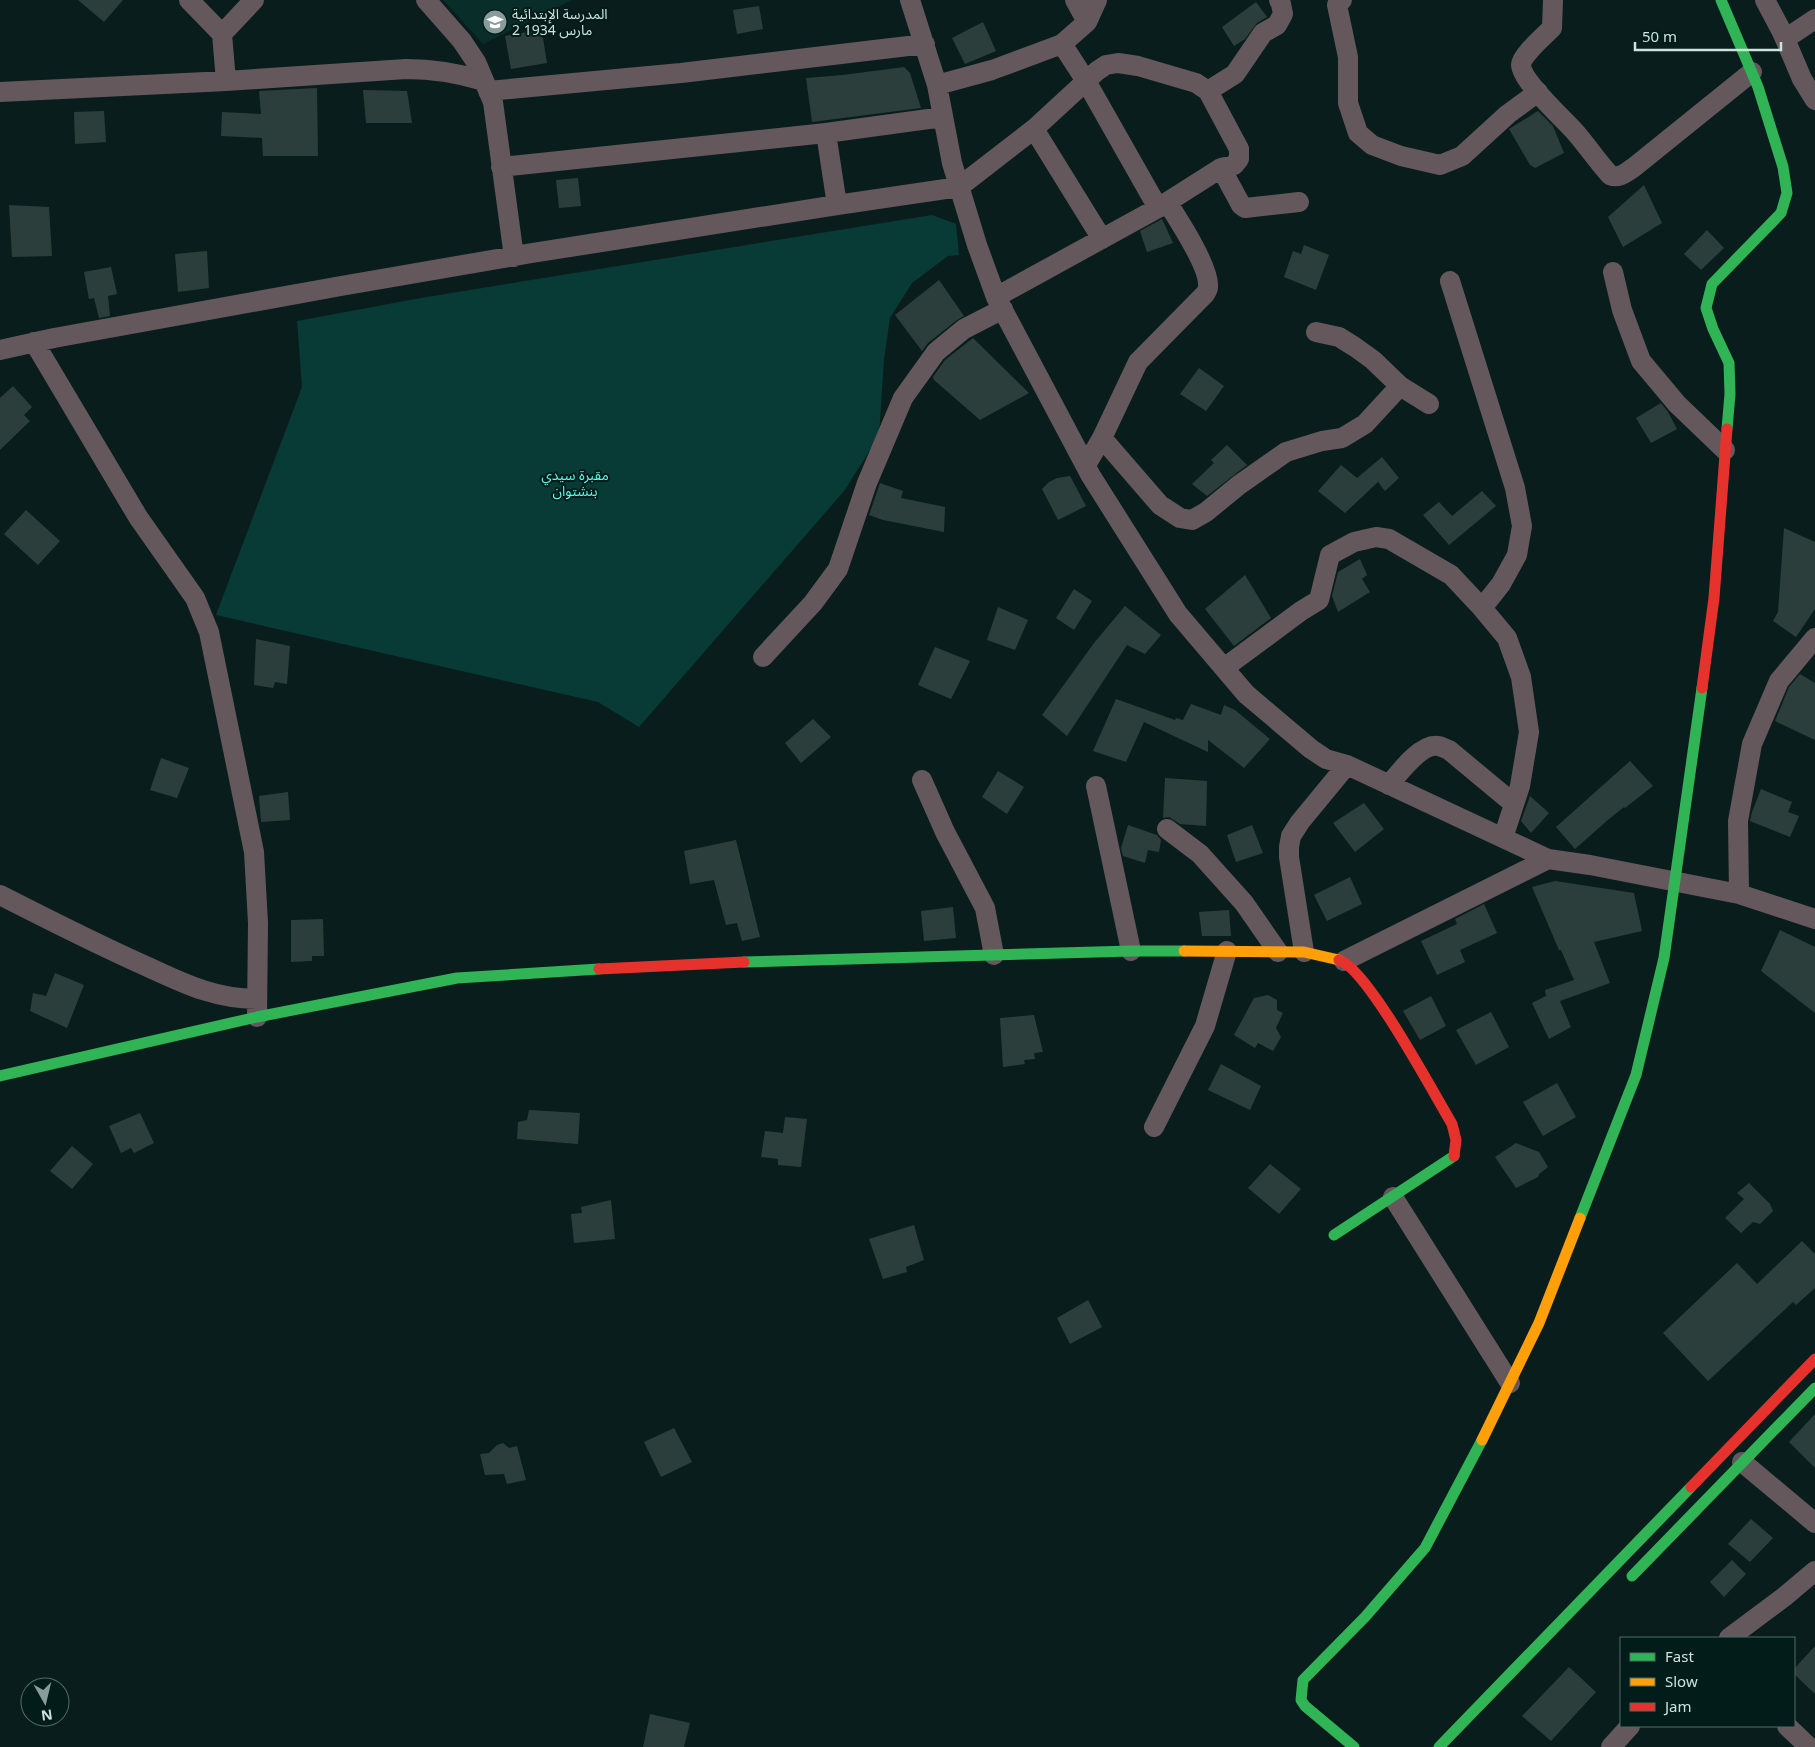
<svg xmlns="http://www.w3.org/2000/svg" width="1815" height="1747" font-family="'Noto Sans','Noto Sans Arabic',sans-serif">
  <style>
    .built { fill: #092d29 }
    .green { fill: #093b36 }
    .building { fill: #2c3e3c }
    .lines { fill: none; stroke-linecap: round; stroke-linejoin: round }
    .street { stroke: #65585d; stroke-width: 20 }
    .fast { stroke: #30b455; stroke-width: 11 }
    .slow { stroke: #ff9f0a; stroke-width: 11 }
    .jam { stroke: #e5322d; stroke-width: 11 }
    .labels { text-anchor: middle; stroke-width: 4; stroke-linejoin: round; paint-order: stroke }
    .poi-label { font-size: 14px; fill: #cde1dd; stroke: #011c19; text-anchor: start }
    .park-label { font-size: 14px; fill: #5cf9e8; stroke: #011c19 }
  </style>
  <rect width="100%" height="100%" fill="#091e1c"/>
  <!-- built -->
  <path class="built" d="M443,0H572L483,44Z"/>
  <!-- green -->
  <path class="green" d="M932,215L956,224L959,255L948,256L912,283L890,318L884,359L879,436L844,491L639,727L598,702L216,615L302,387L297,321L421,298Z"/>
  <!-- building -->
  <path class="building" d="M78,0H123L104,22Z
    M1256,2L1267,17L1257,23L1245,39L1234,46L1222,27Z
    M759,6L763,29L737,34L733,10Z
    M983,22L996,51L965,64L952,38Z
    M538,30L540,36L543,38L547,63L511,69L505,36Z
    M904,67L910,73L921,108L812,122L806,78L843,75Z
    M317,88L318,156H263L262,138L221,136L222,112L261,114L259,91Z
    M363,90L407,91L412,123H366Z
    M104,111L106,142L75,144L74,112Z
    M1538,111L1553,126L1564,153L1535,168L1530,165L1509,129Z
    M578,178L581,206L559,208L556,180Z
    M1644,185L1662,223L1623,247L1608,217Z
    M9,205L49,207L52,256L12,257Z
    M1162,219L1173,243L1147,252L1140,231Z
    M1707,230L1724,248L1701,270L1684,254Z
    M1304,245L1329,255L1316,290L1284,277L1293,251L1301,254Z
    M207,251L209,288L178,292L175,254Z
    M111,267L117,294L108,296L110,316L99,318L94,298L89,299L84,272Z
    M939,280L964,316L957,320L928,343L922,351L895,315Z
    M973,338L1029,393L980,420L934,380L933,377L945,360Z
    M1199,368L1224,386L1206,411L1180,394Z
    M13,386L32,407L24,415L30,421L0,450V398Z
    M1661,403L1668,412L1677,429L1651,443L1636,418Z
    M1227,445L1247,465L1207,496L1192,484L1214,463L1211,460Z
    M1382,457L1399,478L1385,491L1378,482L1345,513L1318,491L1341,465L1357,478Z
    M1070,476L1086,506L1058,520L1042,489L1049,482L1057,478Z
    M880,483L903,491L901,498L945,507L944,532L883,520L869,515Z
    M1482,491L1496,506L1449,545L1423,515L1439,502L1452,516Z
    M26,510L60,541L38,565L4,534Z
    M1784,528L1815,542V609L1796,637L1773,621L1778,612Z
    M1360,559L1367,575L1362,579L1370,592L1338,612L1332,596L1338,572Z
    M1245,575L1271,618L1234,646L1205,609Z
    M1074,589L1092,601L1074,630L1056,618Z
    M1125,606L1161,635L1145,654L1127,645L1067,736L1042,715L1094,643Z
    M998,607L1028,620L1015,650L987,640Z
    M256,639L290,646L287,684L275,682L273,688L254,685Z
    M935,647L970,661L951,699L918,685Z
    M1800,674L1815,683V740L1775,721L1789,687Z
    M1116,699L1175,720L1176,718L1183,720L1191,704L1221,715L1224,705L1235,710L1270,739L1244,768L1208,740V752L1144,722L1126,762L1093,751Z
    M813,719L831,737L801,763L785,743Z
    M161,758L189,768L177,798L150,790Z
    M1630,761L1653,786L1625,808L1624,807L1609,819L1575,849L1556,827Z
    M998,771L1024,787L1007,814L982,797Z
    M1165,778L1207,781L1206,826L1180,824L1169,817L1163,818Z
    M1761,789L1792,802L1788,812L1799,816L1790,837L1750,821L1752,812Z
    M288,792L290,820L261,822L259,796Z
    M1530,796L1549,813L1531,833L1521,821Z
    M1364,803L1384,829L1355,852L1333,823Z
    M1128,825L1157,835L1161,840L1159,852L1148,850L1145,863L1123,856L1121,848Z
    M1252,825L1263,853L1236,862L1227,835Z
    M736,840L760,937L742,941L737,923L726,925L714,880L690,884L684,851Z
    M1350,877L1362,904L1327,921L1314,895Z
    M1555,881L1634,893L1642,931L1594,942L1610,983L1560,1001L1571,1027L1549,1039L1532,1003L1546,996L1545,990L1574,980L1561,950H1559L1532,887Z
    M1484,904L1497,933L1460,950L1465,962L1437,975L1421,941L1457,924L1455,919Z
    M953,907L956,938L924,941L921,911Z
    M1229,910L1231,936H1202L1199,912Z
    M323,919L324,956H312V961L291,962V920Z
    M1780,930L1815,947V1013L1761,971Z
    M55,973L84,985L67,1028L30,1011L33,993L46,996Z
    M1268,995L1277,1000V1010L1283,1013L1276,1028L1281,1037L1273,1051L1258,1043L1255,1048L1234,1035L1254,998Z
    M1431,996L1446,1026L1420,1040L1403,1011Z
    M1491,1012L1509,1047L1476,1065L1456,1030Z
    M1034,1015L1043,1052L1034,1053L1035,1059L1024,1060L1025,1064L1003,1067L1000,1018Z
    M1221,1064L1261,1086L1250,1110L1208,1090Z
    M1557,1083L1576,1117L1543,1136L1523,1102Z
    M529,1110L580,1113L578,1144L517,1139L518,1122L527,1120Z
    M140,1113L154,1143L134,1153L131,1148L121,1153L109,1126Z
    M785,1117L807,1119L801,1167L778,1165V1159L761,1157L765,1131L783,1133Z
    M1516,1143L1539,1152L1548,1167L1539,1174L1538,1177L1516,1188L1495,1157Z
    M72,1146L93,1164L72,1189L50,1171Z
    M1270,1164L1301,1189L1279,1214L1248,1188Z
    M1749,1183L1770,1204L1773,1211L1760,1224L1753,1222L1741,1233L1725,1218L1744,1199L1737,1193Z
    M611,1200L615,1239L574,1243L571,1214L582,1213L581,1207Z
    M914,1225L924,1260L906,1267L907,1272L883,1279L869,1239Z
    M1802,1241L1815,1254V1288L1796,1305L1793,1302L1708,1381L1663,1333L1737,1263L1757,1284Z
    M1088,1300L1102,1327L1070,1344L1057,1318Z
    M1815,1414V1468L1789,1442Z
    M674,1428L692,1462L661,1477L644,1442Z
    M503,1443L509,1448L517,1446L526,1480L507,1484L504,1474L485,1475L480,1454L489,1453L497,1445Z
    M1751,1519L1773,1538L1750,1562L1728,1544Z
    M1732,1560L1746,1574L1724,1597L1710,1582Z
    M1815,1646V1694L1794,1674V1669Z
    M1569,1667L1596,1692L1551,1741L1522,1716Z
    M650,1714L690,1723L684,1747H643Z"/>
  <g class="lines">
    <!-- street -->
    <path class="street" d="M189,0L222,34
      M426,0L462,41L476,62L493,102L514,257
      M910,0L937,85L952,163L977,245L996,297L1091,476L1178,614L1246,694L1311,749L1326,759L1347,765L1548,859L1590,865L1739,894L1815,919
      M1342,0L1337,5L1348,57V103L1358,133L1372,145L1401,156L1440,165L1462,156L1508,114L1538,92
      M1553,0L1552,28C1545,35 1520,57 1521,65C1522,82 1564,119 1576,133C1588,147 1598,162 1610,175C1619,179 1625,173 1633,168L1752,72
      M1765,0L1782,32L1802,79L1815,100
      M1087,22L1097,0
      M1785,39L1815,19
      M1062,44L1086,81L1158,208
      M226,81L222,34L254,0
      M937,85L992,70L1062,44L1087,22L1075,0
      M488,91L681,73L925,44
      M1208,91L1235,74L1263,33L1277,25L1283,14L1281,4L1279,0
      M0,92L226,81L406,69C433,69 458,73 484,81
      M1034,129L1102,239
      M826,133L837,205
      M501,167L826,133L943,117
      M1613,272L1622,310L1641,361L1677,404L1725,450
      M1450,281L1515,488L1522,526L1517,555L1501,584L1482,608
      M996,297L1158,208L1221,168
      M1316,332L1339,337L1355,347L1373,360L1400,386L1429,404
      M34,342L138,517L195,598L209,632L254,852L258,923L257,1017
      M0,350L54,338L341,286L532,253L837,205L959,187L1034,129L1097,71L1106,65L1118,63L1138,66L1196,83L1208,91L1239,149V159L1234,165L1221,168L1241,205L1245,208L1299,202
      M1102,438L1160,505L1180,518L1192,520L1206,512L1239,485L1286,452L1322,441L1342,438L1365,424L1400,386
      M1086,465L1102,438L1138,362L1205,294C1206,292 1208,290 1208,287C1210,268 1178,219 1167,202
      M763,657L813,603L838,569L867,483L903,398L936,352L964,329L1003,309
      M1224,668L1301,611L1319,600L1330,555L1354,542L1376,537L1389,539L1451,575L1482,608L1507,638L1521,677L1529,732L1520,786L1503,838
      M922,780L945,832L985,908L994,955
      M1389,785C1399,773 1421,743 1438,746C1441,746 1446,749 1449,750L1514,804
      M1096,786L1131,951
      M1167,829L1200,854L1244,903L1278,952
      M1739,894L1738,821L1752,744L1779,681L1815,638
      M0,895C49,920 98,945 148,967C185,984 215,999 257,999
      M1304,952L1289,857V847L1291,836L1300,822L1347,765
      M1344,961L1548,859
      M1154,1127L1205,1026L1227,951
      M1393,1197L1510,1383
      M1742,1462L1815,1523
      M1729,1638L1784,1597L1815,1571
      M1787,1726L1809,1747
      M1611,1747L1630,1726"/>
    <!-- fast -->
    <path class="fast" d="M1721,0L1758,87L1783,167L1787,193L1781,213L1712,284L1706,308L1713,329L1729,363L1730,394L1727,429
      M744,962L1131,951H1184
      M0,1076L257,1017L457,978L599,969
      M1580,1218L1636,1075L1664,958L1702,688
      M1334,1235L1454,1156
      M1632,1576L1815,1388
      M1354,1747L1305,1706L1301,1700L1303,1680L1365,1617L1425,1548L1482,1440
      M1439,1747L1691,1487"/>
    <!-- slow -->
    <path class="slow" d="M1184,951L1304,952L1339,960
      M1482,1440L1539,1323L1580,1218"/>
    <!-- jam -->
    <path class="jam" d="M1702,688L1714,598L1727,429
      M1339,960C1367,968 1434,1094 1452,1124L1456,1140L1454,1156
      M599,969L744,962
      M1691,1487L1815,1359"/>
  </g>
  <!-- icons -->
  <defs>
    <symbol id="school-disc" viewBox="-11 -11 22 22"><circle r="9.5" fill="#889d99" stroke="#011c19"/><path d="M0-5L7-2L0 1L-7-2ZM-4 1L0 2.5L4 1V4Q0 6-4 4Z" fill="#fff"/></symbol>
  </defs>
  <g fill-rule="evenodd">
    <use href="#school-disc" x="481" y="8" width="28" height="28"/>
  </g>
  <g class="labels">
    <!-- poi labels -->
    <g class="poi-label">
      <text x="512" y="19">المدرسة الإبتدائية<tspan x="512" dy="16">2 مارس 1934</tspan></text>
    </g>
    <!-- park labels -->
    <g class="park-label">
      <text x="575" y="480">مقبرة سيدي<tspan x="575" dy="16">بنشتوان</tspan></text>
    </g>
  </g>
  <!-- legend -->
  <rect x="1620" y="1637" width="175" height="90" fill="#011c19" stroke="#536b67"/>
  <rect x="1630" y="1653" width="25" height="8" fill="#30b455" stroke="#536b67"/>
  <text x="1665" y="1662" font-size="15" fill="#cde1dd">Fast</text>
  <rect x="1630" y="1678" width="25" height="8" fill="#ff9f0a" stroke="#536b67"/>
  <text x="1665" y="1687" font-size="15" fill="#cde1dd">Slow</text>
  <rect x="1630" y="1703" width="25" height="8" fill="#e5322d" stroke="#536b67"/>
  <text x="1665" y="1712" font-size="15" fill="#cde1dd">Jam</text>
  <!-- north arrow -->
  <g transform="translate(45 1702) rotate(172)"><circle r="24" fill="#011c19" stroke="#536b67"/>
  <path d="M0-4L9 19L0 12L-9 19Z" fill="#889d99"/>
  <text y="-8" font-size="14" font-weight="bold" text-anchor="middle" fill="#cde1dd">N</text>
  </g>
  <!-- scale -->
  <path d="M1635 42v8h146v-8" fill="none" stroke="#cde1dd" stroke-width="2.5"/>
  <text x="1642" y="42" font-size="15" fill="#cde1dd" stroke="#011c19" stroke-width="4" paint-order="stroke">50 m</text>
</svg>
